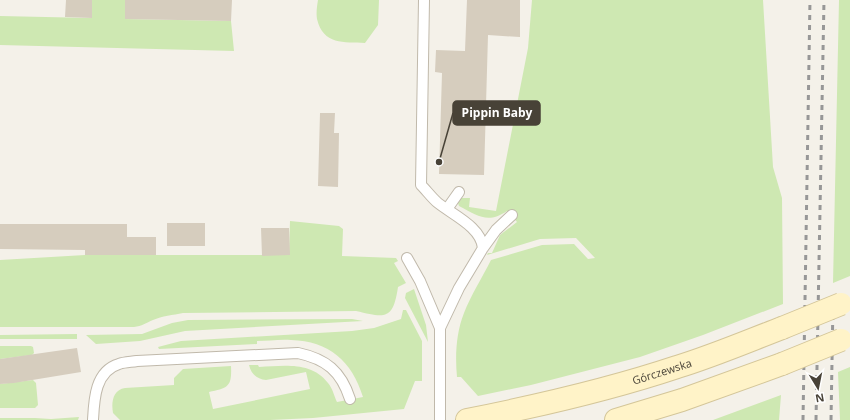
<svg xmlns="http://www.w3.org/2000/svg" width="850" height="420" font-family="'Open Sans',sans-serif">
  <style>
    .grass { fill: #cee8b2 }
    .building { fill: #d6cdbe }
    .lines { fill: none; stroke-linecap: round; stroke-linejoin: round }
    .lane-casing { stroke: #c0b9ab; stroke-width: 12 }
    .secondary-casing { stroke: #d4c699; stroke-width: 24 }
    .lane { stroke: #fff; stroke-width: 10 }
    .secondary { stroke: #fff3c8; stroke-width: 22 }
    .rail { stroke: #979797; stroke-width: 3; stroke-dasharray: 5 5; stroke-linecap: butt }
    .secondary-bridge-casing { stroke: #d4c699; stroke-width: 24; stroke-linecap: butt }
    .secondary-bridge { stroke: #fff3c8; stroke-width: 22 }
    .labels { text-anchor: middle; stroke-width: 3; stroke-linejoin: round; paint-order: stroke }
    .street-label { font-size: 11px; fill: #484237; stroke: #fff }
    .leader { fill: none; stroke: #484237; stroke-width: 1.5 }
    .callout-dot { fill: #484237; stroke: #fff; stroke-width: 1.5 }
    .callout { fill: #484237; stroke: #484237; stroke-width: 1.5 }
    .callout-label { font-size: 12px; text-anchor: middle; font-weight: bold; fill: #fff }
  </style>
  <rect width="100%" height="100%" fill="#f4f1e9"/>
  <!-- grass -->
  <path class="grass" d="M92,0H125V19L231,21L234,51L0,45V16L91,18Z
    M318,0H379L378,25L365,43C344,42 323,45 317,19C316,13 317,6 318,0Z
    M532,0H763L773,167L782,198L783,304L703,335L640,357L531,385L478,396L461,377H457C455,356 456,333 464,313C471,295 482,278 491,260L542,245L574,244L588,259L595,258L576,238L540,239L487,255L488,253H492L500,235L517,222L507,211C488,224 478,216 459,206L458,203L461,198H470L469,207L496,211L528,48Z
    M839,0H850V276L833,283Z
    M290,221L339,226L343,229L342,256L396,258L398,261L394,263L406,283L398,287C393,320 386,318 356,311L183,313C173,315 162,316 153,320C146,323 142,326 134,327H0V260L85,255H289Z
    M414,289L426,325L428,342L405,298L406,293Z
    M403,310H406L422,341V381H415L404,409L313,418L270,420H120L113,413C111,402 113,390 125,388L174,385V378L183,369L231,366C232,387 228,388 209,392L213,409L310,389L306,372L266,380C257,379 251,374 249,365H258L259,367C283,366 311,361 328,383C333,389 334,396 337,402L363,397C352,361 329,341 291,340C280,339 268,341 257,341V344L159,349L158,347L181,341L352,331L374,328L401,319Z
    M352,319L363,321L185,331L140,341L96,344L86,335L142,334L172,323L188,320Z
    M77,334V339H0V335Z
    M0,346H31L33,347L34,353L32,355L0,359Z
    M850,367V420H840L838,372Z
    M33,380L36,383L38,405L35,408H0V384Z
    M781,395L779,420H713Z
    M79,417L78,420H0V418H35L51,419Z"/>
  <!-- building -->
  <path class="building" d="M66,0H92V18L65,17Z
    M125,0H232L231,21L125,19Z
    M467,0H520V37L488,35L484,175L439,174L442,73L435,72L436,50L465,51Z
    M320,113H335L334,133H339L338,187L318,186Z
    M167,223H205V246H167Z
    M0,224H127V237H156V255H85V250L0,249Z
    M261,228H289L290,255L262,256Z
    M77,348L81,372L14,383L0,384V359Z"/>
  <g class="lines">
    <defs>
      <path id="lane" d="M424,0L421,185C427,191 432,198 438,203C453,215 481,227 483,248
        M447,209L459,192
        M407,258L420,281L440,328
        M93,420C94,400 95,371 119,364C124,362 131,362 137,361L298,353C326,359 341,371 350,399
        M440,420V328L459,288L483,248L496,230L512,215"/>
      <g id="secondary">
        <path id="s1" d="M467,420C538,406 608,390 677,367C713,356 748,341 782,328"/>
        <path d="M616,420L682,400L782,364"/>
      </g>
    </defs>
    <!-- lane casing -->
    <use href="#lane" class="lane-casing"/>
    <!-- secondary casing -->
    <use href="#secondary" class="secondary-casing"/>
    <!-- lane -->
    <use href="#lane" class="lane"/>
    <!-- secondary -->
    <use href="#secondary" class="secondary"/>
    <!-- rail -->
    <path class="rail" d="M803,420L810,0
      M816,420L824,0
      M831,420L833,303"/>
    <defs>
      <path id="secondary-bridge" d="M782,328L841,304
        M782,364L841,340"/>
    </defs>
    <!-- secondary-bridge casing -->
    <use href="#secondary-bridge" class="secondary-bridge-casing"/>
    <!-- secondary-bridge -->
    <use href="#secondary-bridge" class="secondary-bridge"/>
  </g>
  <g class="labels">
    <!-- street labels -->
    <g class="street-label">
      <text dy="4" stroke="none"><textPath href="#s1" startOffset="201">Górczewska</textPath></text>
    </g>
  </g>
  <!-- callouts -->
  <path class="leader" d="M439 162L453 113"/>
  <circle class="callout-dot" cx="439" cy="162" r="4"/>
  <rect class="callout" x="453" y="101" width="87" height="24" rx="4"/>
  <g class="callout-label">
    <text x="497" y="117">Pippin Baby</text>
  </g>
  <!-- north arrow -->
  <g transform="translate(818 388) rotate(170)" stroke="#ffffff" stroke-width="3" paint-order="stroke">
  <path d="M0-3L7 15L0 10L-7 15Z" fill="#484237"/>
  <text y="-6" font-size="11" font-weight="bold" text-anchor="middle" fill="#484237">N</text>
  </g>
</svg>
